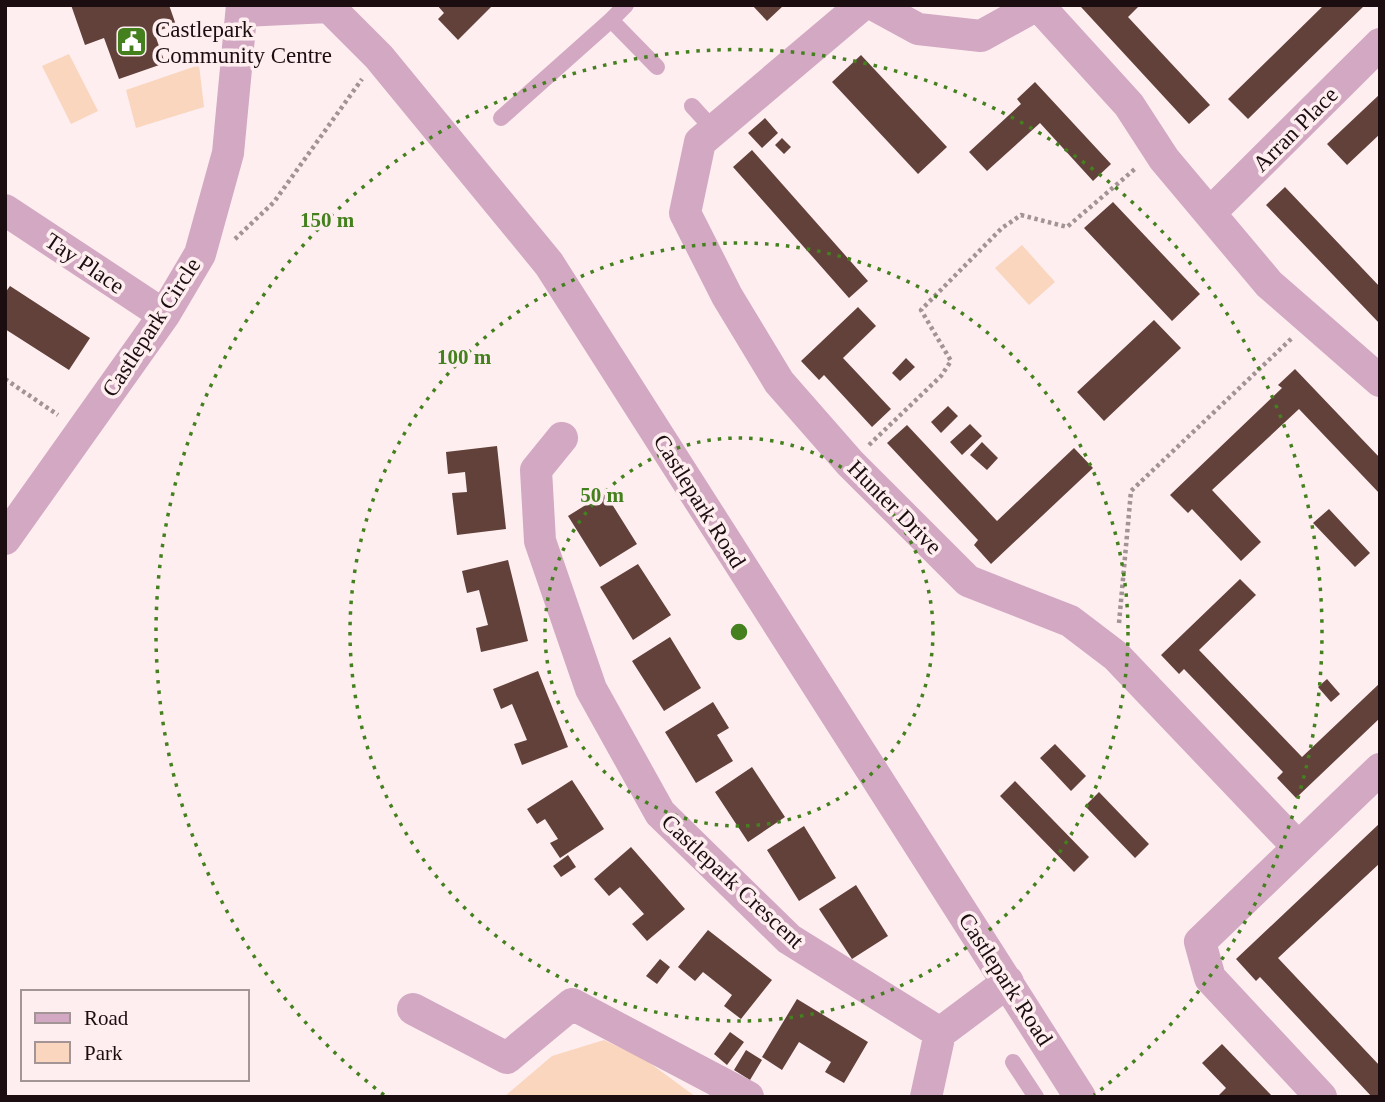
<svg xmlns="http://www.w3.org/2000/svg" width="1385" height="1102" font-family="'Times New Roman',serif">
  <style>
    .green { fill: #f9d6bd }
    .building { fill: #61413a }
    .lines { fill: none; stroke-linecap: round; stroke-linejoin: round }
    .path { stroke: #a29395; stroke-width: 4.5; stroke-dasharray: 3.5 3.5; stroke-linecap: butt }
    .lane { stroke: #d2a8c2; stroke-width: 16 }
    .street { stroke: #d2a8c2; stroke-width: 32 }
    .ring { fill: none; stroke: #44811e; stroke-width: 3.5; stroke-dasharray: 3.5 7 }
    .labels { text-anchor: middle; stroke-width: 7; stroke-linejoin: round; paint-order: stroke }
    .poi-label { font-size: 23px; fill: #1b0d10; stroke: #feeef0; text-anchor: start }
    .street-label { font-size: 23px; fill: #1b0d10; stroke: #feeef0 }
    .centre { fill: #44811e; stroke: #feeef0; stroke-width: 3.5 }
    .ring-label { font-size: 21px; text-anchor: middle; font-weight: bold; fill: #44811e; stroke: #feeef0; stroke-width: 7; stroke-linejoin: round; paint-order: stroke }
  </style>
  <rect width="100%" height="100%" fill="#feeef0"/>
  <!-- green -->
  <path class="green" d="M69,54L98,111L71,124L42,66Z
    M199,65L204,107L136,128L126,90Z
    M1022,245L1055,282L1029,305L995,268Z
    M604,1040L643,1058L696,1097H504L552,1056Z"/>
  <!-- building -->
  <path class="building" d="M71,5H169L176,25L154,32L165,63L119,79L104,38L85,45Z
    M437,5H493L458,40L438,19L444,13Z
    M752,5H784L767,21Z
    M1083,5H1140L1128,17L1210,105L1189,124L1081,7Z
    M1324,5H1365L1248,119L1228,99Z
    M861,55L947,147L918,174L832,82Z
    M1035,82L1111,164L1093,181L1040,123L987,171L969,152L1021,104L1017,99Z
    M1380,94V134L1347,165L1327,144Z
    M765,118L778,133L762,148L748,133Z
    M782,138L791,147L784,154L775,145Z
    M752,150L868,281L849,298L733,167Z
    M1285,187L1380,287V324L1266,205Z
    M1113,202L1200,294L1172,321L1084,228Z
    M10,286L90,338L69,370L5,329V293Z
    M858,307L876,326L843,358L891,409L872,427L824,375L819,380L801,361Z
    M1154,320L1181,348L1104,421L1077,392Z
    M906,358L915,367L900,381L892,373Z
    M1295,369L1380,458V494L1299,409L1212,490L1261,542L1241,561L1192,509L1188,513L1170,495L1282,388L1278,385Z
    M948,406L958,416L941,433L931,422Z
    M970,424L982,436L962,455L950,442Z
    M907,425L997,521L1074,448L1093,468L991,564L974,545L978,540L887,443Z
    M982,442L998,458L987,470L970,455Z
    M497,446L506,529L457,535L452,493L467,492L465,472L448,474L446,452Z
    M605,493L637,544L600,567L568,516Z
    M1329,509L1370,553L1355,567L1313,523Z
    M508,560L528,641L481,652L476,628L488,625L479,590L467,593L462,571Z
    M638,564L671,615L633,640L600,587Z
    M1240,579L1256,595L1199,650L1302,757L1380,683V718L1296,798L1277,778L1283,772L1184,669L1179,674L1161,655Z
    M670,637L701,688L664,711L632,661Z
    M538,671L568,747L522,765L514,744L527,740L512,704L501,709L493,689Z
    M1327,679L1340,694L1331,702L1318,687Z
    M713,702L729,728L717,735L733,761L696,783L665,732Z
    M1055,744L1086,776L1071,791L1040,758Z
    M752,767L785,817L748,842L715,792Z
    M572,780L604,829L560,858L550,843L558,839L545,819L537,824L527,809Z
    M1015,781L1089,857L1074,872L1000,796Z
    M1099,792L1149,844L1135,858L1085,806Z
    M1380,823V863L1278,958L1380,1066V1097H1372L1260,977L1256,981L1236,959Z
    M804,826L836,878L799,901L767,850Z
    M631,847L685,909L647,941L632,924L644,914L620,887L609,896L594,879Z
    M568,855L576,867L561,877L553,866Z
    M856,885L888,936L852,959L819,909Z
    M708,930L772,980L741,1019L724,1006L732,995L703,972L695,981L678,967Z
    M660,959L670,967L657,984L646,976Z
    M797,999L868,1042L844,1083L825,1072L831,1062L799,1042L782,1070L762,1057Z
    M730,1032L744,1042L727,1065L714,1054Z
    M1222,1044L1246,1069L1273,1097H1217L1226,1088L1202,1063Z
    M746,1050L762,1060L750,1080L734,1070Z"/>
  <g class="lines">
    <!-- path -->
    <path class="path" d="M235,239L274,202L362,79
      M5,379L58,415
      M869,445L941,376L951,361L921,310L1002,228L1021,215L1067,227L1136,168
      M1119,623L1131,491L1292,338"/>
    <!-- lane -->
    <path class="lane" d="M611,20L626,5
      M692,106L714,130
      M501,118L611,20L657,67
      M1013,1062L1036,1097"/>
    <!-- street -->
    <path class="street" d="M862,5L700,142L685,213L727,296L779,382L850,463L968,581L1070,621L1116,656L1298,847
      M874,5L918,29L981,36L1037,5
      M1038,5L1129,105L1164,159L1269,284L1380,381
      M243,11L329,7L379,57L549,264L1080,1097
      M5,210L164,315
      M1210,213L1380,44
      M562,438L536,470L540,541L591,689L660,813L789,939L940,1033L1008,982
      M5,539L164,315L200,254L228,153L242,5
      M413,1009L507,1058L572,1004L748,1097
      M926,1097L940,1033
      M1321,1097L1210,978L1200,942L1380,769"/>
  </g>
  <!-- distance rings -->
  <g class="ring">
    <circle cx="739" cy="632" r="194"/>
    <circle cx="739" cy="632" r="389"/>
    <path d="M384 1095A583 583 0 1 1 1094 1095"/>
  </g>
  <!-- icons -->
  <defs>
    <symbol id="civic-square" viewBox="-11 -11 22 22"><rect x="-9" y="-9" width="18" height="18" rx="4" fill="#44811e" stroke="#feeef0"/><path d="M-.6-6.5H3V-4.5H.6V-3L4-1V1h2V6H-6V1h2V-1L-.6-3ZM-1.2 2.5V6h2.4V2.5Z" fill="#fff"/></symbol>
  </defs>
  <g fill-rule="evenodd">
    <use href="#civic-square" x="114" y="24" width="35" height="35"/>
  </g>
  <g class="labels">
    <!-- poi labels -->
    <g class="poi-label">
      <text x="155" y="37">Castlepark<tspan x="155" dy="26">Community Centre</tspan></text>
    </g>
    <!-- street labels -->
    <g class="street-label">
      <text transform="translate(1295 129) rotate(-45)" y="8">Arran Place</text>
      <text transform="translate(85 263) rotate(34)" y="8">Tay Place</text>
      <text transform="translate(151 327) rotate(-57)" y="8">Castlepark Circle</text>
      <text transform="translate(700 501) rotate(58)" y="8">Castlepark Road</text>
      <text transform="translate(895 507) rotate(45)" y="8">Hunter Drive</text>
      <text transform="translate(733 881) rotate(43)" y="8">Castlepark Crescent</text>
      <text transform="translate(1006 979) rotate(57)" y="8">Castlepark Road</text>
    </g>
  </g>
  <circle cx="739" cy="632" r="10" class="centre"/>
  <g class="ring-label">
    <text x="327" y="227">150 m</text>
    <text x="464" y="364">100 m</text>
    <text x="602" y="502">50 m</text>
  </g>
  <!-- border -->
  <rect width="1385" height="1102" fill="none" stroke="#1b0d10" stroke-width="14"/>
  <!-- legend -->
  <rect x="21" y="990" width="228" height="91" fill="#feeef0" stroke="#a39496" stroke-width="2"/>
  <rect x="35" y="1013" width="35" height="10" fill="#d2a8c2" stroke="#a39496" stroke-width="2"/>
  <text x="84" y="1025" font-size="21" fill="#1b0d10">Road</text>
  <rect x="35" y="1042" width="35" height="21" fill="#f9d6bd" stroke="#a39496" stroke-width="2"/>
  <text x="84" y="1060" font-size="21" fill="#1b0d10">Park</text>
</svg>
